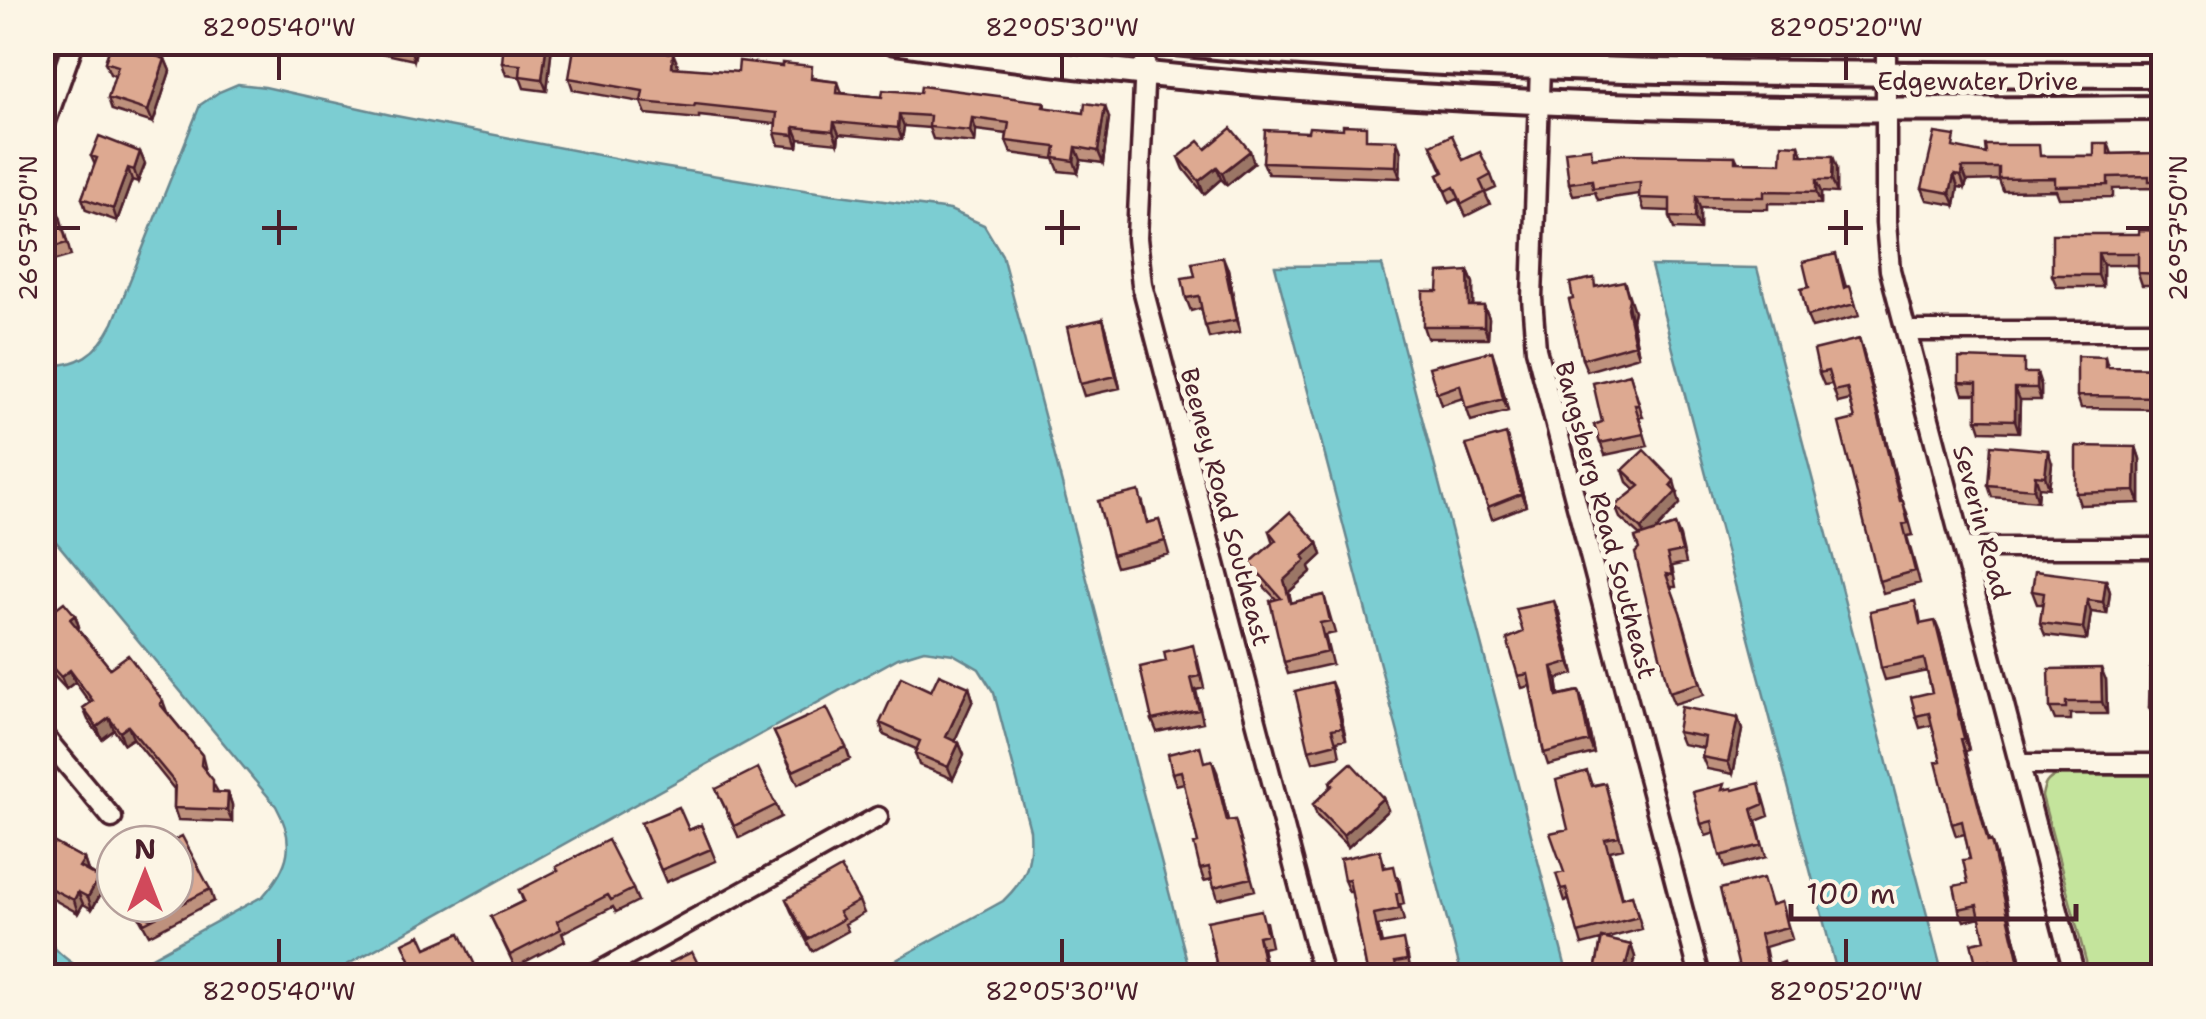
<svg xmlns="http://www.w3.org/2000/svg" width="2206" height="1019" font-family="'Shantell Sans',sans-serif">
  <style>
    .green { fill: #c4e49c; stroke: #878264; stroke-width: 2.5 }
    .water { fill: #7bcdd2; stroke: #67878f; stroke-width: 2.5 }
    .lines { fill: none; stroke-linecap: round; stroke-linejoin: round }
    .minor-casing { stroke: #4a1f2b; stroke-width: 25 }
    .tertiary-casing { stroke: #4a1f2b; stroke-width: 30 }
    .minor { stroke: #fcf5e5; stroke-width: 18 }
    .tertiary { stroke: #fcf5e5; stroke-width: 22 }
    .wall { fill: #be917d; stroke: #4a1f2b; stroke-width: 2.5 }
    .shaded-wall { fill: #9b7666; stroke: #4a1f2b; stroke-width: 2.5 }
    .building { fill: #dda991; stroke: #4a1f2b; stroke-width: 2.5 }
    .ticks { fill: none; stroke: #4a1f2b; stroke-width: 4 }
    .labels { text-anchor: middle; stroke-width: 10; stroke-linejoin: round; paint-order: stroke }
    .street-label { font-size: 25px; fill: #4a1f2b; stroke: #fcf5e5 }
    .neatline { fill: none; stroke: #4a1f2b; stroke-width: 4 }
    .ticks-label { font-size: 25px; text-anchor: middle; fill: #4a1f2b }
  </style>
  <rect width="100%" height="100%" fill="#fcf5e5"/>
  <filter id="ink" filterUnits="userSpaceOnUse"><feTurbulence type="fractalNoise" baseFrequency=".01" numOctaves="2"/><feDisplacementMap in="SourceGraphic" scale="20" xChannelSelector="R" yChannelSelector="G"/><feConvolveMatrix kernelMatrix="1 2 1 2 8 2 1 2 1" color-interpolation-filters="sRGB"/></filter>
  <g filter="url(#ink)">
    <!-- green -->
    <path class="green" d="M2057,775L2163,776V976H2090L2042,796C2044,785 2046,780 2057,775Z"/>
    <!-- water -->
    <path class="water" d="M238,84L265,87L391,115L650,165L810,191L950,210L984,225L1002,255L1191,976H867L1003,901C1027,878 1032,863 1030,830L994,693L979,669L953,654L924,650L898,658L327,976H43V935C71,969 94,983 137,965L263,896C290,866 296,842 276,806L43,526V365C77,368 98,353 113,323L200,105L219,92Z
      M1382,265L1568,976H1462L1275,266Z
      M1651,266L1757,268L1943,976H1838Z"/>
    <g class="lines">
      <defs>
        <path id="minor" d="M1146,42L1137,238L1142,285L1323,976
          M1886,42V223L1890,270L2075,976
          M1540,68L1532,298L1536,349L1700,976
          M42,132L74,42
          M1906,331H2164
          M1963,548H2164
          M42,734L112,818
          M2019,764H2164
          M592,976L878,817"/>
        <path id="tertiary" d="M895,42C1107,74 1321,93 1535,102C1744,112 1954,110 2164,108
          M1165,42C1497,76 1830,74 2164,75"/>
      </defs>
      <!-- minor casing -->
      <use href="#minor" class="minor-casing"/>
      <!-- tertiary casing -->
      <use href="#tertiary" class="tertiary-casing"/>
      <!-- minor -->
      <use href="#minor" class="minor"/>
      <!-- tertiary -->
      <use href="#tertiary" class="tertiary"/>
    </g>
    <!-- wall -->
    <path class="wall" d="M112,42H140L143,51L165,59L170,71L153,123L112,110L108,98L115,76L110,74L105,62Z
      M364,42H428L427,45L417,44L414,60L367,50Z
      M602,42H636L639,49L673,53L677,68L816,78V79L838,82L842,93L882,97L920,93L1044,102L1046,108L1109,118L1103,163L1081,160L1078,173L1059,171L1054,159L1011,153L1006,141L1007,134L976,130L975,143L933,139L929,128L904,126L902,140L839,134L838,143L799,139L798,147L779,145L775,133L776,124L699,116V119L646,114L641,102L573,90L569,78Z
      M552,45L547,91L524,88L520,77L506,75L502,63Z
      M1370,139L1401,152L1400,178L1268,174L1263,162Z
      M2108,143L2112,154L2159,153L2164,143V193H2154L2152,188L2113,189V197L2059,198L2056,190L2003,191L1999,180L1967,181L1965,188L1958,187L1955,205L1927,200L1922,188L1959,149L1986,154L2044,156H2094Z
      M1431,145L1491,175L1496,188L1485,193L1490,204L1466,216L1458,199L1450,203L1438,175L1443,173Z
      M1799,145L1803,155L1837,168V193L1821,192V204L1768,203V209L1700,208V230L1674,229L1670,217V211L1644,210L1639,194L1598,200L1595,192L1573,195L1569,183L1594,158L1735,156L1738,162L1781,163Z
      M1206,149L1254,163L1227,185L1221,179L1204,194L1184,169L1179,157Z
      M140,152L145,164L138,182L132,180L117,221L86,210L82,198L95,165L91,156Z
      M42,208L60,216L71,256L42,264Z
      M2164,231V285H2142L2138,273V265H2103V287H2057L2052,275L2139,234Z
      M1840,266L1846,287L1850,286L1859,316L1812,328L1807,316L1809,287Z
      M1228,269L1240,332L1209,338L1201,308L1191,311L1186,298Z
      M1468,271L1473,283V306H1484L1489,318L1488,338H1427L1423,326L1438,291Z
      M1597,286L1634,311L1632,320L1639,356L1587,371L1582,359L1573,299Z
      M1103,319L1107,331L1120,388L1084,396L1080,384Z
      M1863,351L1902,501L1907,513L1913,535L1907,536L1920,583L1883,593L1879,581L1855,419L1850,400L1838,403L1832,384L1824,385L1819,373Z
      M2105,357L2108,367L2160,368L2164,363V409L2081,408L2077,396Z
      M1496,363L1508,411L1471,421L1463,398L1441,405L1437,393Z
      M2029,373L2041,385V400H2020L2019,432L1981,431L1977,419V394H1963L1959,382Z
      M1630,374L1643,417H1639L1648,446L1605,455L1594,425L1602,422Z
      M1466,445L1510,446L1526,506L1492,519Z
      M2136,447L2140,459V503L2080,505L2076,493Z
      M2052,463L2049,488L2039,487L2038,501L1992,497L1988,485Z
      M1623,470L1678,493L1677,495L1680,504L1654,532L1675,525L1680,537L1686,563L1672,566L1676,587H1670L1684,624L1704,695L1674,704L1669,692L1640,536L1620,518L1615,506L1635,490L1627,482Z
      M1143,503L1148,523L1159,520L1169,554L1116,567L1112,555Z
      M1269,531L1318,543L1322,555L1309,567L1311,572L1289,592L1291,603L1324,595L1335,633L1325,635L1332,664L1288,674L1284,662L1276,599L1254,576L1250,563L1273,543Z
      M2164,575V627H2159L2155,615Z
      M2106,580L2110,592L2107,614L2091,612L2087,640L2045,635L2040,623L2043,604H2037L2032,591Z
      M1559,613L1574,674L1557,679L1559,695L1579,691L1583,703L1594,753L1548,765L1544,753L1530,686L1522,688L1518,676Z
      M1919,613L1921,624L1940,633L1969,750L1965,751L1989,842L1991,841L1995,853L2024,976H1993L1992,972L1980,975L1976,963L1985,940L1980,917L1964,921L1959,909L1968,883L1970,859L1965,834L1956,836L1952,824L1941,761L1932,725L1920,728L1916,716L1932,692L1927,671L1885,680L1881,668Z
      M75,615L79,627L78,629L110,668L163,701L167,712L202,755L206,771L218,792L228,793L232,805V822L178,820L174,808V789L133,738L124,744L114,730L102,739L88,720L83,708L90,703L75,682L66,689L42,663V619Z
      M1197,657L1204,688L1196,690L1203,722L1157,732L1152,720Z
      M2164,666V720L2154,719L2149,707Z
      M2106,680L2107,714H2070V720H2055L2050,708Z
      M969,687L973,700L954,741L959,743L964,755L953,779L919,765L915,753L916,749L884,735L880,723L931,691Z
      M1336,694L1346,739L1337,741L1340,756L1313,762L1309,750Z
      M1738,718L1742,730L1733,774L1707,769L1702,757L1704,748L1682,744L1677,732Z
      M774,732L846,747L850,759L798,784Z
      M1205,762L1217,772L1228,821L1235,820L1255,890L1218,899L1212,879L1204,881L1200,869L1198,843L1184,783L1176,785L1172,773Z
      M1330,782L1383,798L1388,810L1348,847L1317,816L1313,804L1331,787Z
      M1605,783L1623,848L1610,851L1622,898L1632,895L1642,929L1605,939L1631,945L1635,957L1594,976L1601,940L1582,945L1569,900L1565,901L1561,889L1564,872L1592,785Z
      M716,789L776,805L781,817L739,838Z
      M1726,790L1763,795L1769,816L1756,821L1766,857L1725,868L1715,833L1706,836L1701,824Z
      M641,823L689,830L701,825L716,861L666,882Z
      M42,836L84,859L88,871L99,878L103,890L92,909L83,904L78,913L42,893Z
      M1380,850L1385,868L1399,878L1404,904L1400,905L1404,921L1378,926L1382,944L1407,952L1411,972L1400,974V976H1368L1352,892H1349L1344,880Z
      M210,889L214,901L149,935L132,904H175Z
      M633,889L638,901L616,912L613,907L562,933L565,941L515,967L491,917L523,901L519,890Z
      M786,899L859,901L864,913L845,924L848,931L812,951L791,911Z
      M1781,902L1792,939L1765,947L1769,967L1741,976L1772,905Z
      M1207,921L1266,922L1271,946L1262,948L1268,976H1219Z"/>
    <!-- shaded-wall -->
    <path class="shaded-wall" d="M411,42L417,44L414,60L410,48Z
      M547,42H551L552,45L547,91L542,79Z
      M673,53L678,65L676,79L672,67Z
      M165,59L170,71L153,123L148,111Z
      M1105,106L1109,118L1103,163L1098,151Z
      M899,114L904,126L902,140L898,128Z
      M972,118L976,130L975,143L970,131Z
      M834,122L839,134L838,143L833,131Z
      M794,127L799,139L798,147L794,135Z
      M1397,140L1401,152L1400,178L1396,166Z
      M1076,147L1081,160L1078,173L1074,161Z
      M1250,151L1254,163L1227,185L1222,173Z
      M140,152L145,164L138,182L134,170Z
      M1833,156L1837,168V193L1832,180Z
      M1217,167L1221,179L1204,194L1199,181Z
      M128,168L132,180L117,221L113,209Z
      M1962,168L1967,181L1965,188L1961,176Z
      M1954,175L1958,187L1955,205L1950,193Z
      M1816,180L1821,192V204L1816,192Z
      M1696,196L1700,208V230L1695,218Z
      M2098,253L2103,265V287L2098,275Z
      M1223,257L1228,269L1240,332L1236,320Z
      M1468,271L1473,283V318L1469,306Z
      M1624,281L1634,311L1632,320L1639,356L1635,344Z
      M1484,306L1489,318L1488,338L1484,326Z
      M1103,319L1107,331L1120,388L1116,376Z
      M1859,339L1863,351L1905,514L1900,501Z
      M1492,351L1496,363L1508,411L1503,399Z
      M2037,373L2041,385V400L2037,388Z
      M2015,388L2020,400L2019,432L2015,420Z
      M1506,434L1510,446L1526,506L1521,494Z
      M2136,447L2140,459V503L2135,491Z
      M2048,450L2052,463L2049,488L2045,476Z
      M2035,475L2039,487L2038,501L2034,489Z
      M1674,481L1680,504L1646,541L1641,529Z
      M1318,543L1322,555L1309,567L1311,572L1289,592L1294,615L1284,580L1303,556Z
      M2106,580L2110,592L2107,614L2103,602Z
      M2087,600L2091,612L2087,640L2083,628Z
      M1554,601L1559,613L1574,674L1569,662Z
      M75,615L79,627L74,632L70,619Z
      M1935,621L1940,633L1969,750L1964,738Z
      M1552,667L1557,679L1561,708L1557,696Z
      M2101,668L2106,680L2107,714L2102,702Z
      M70,670L75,682L66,689L61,677Z
      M1331,682L1336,694L1346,739L1342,727Z
      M969,687L973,700L951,749L946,737Z
      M1579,691L1583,703L1594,753L1589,741Z
      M109,718L114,730L102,739L97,727Z
      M1738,718L1742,730L1733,774L1728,762Z
      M128,726L133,738L124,744L120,732Z
      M1961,739L1965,751L1992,854L1988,842Z
      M959,743L964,755L953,779L948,767Z
      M1212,760L1217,772L1231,834L1227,821Z
      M228,793L232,805V822L227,810Z
      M1383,798L1388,810L1348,847L1343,835Z
      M1991,841L1995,853L2024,976H2022Z
      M84,859L88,871L79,867Z
      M99,878L103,890L92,909L88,897Z
      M78,892L83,904L78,913L74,900Z
      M1258,936L1262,948L1268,976L1264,966Z
      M1631,945L1635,957L1630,976L1624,972Z"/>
    <!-- building -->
    <path class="building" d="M112,42H137L135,49L165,59L148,111L108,98L118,66L105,62Z
      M384,42H411L410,48Z
      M504,42H547L542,79L520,76L521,65L502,63Z
      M575,42L601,44L602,42H634L633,49L673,53L672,67L738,72L739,61L782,66V63L812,66L811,79L838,82L837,93L882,97L883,90L920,93L921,86L1044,102L1043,107L1084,113L1085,103L1105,106L1098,151L1076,147L1074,161L1054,158L1056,147L1006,141L1009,123L972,118L970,131L929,127L930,116L899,114L898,128L834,122L833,131L794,127V135L775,133L777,113L695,104L694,107L641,102L643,91L569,78Z
      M1343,125L1366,126V139L1397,140L1396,166L1263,162L1265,130L1308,132L1309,127L1343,129Z
      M1231,128L1250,151L1222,173L1217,167L1199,181L1179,157L1199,141L1206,149Z
      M1935,133L1955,136L1953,147L1986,154L1985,145H2039L2040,156H2094V143H2108V154L2159,153L2158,143H2164V181H2149V176L2108,177V185L2055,186V178L1999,179V168H1962L1961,176L1954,175L1950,193L1922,188Z
      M1452,135L1463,160L1480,152L1491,175L1480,181L1485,192L1462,204L1454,187L1446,191L1438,175L1444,172L1431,145Z
      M99,136L140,152L134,170L128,168L113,209L82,198L97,158L91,156Z
      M1782,144L1799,145V155L1833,156L1832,180H1816V192L1764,191V197L1696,196L1695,218L1670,217V199L1639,198L1640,182L1593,188L1592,180L1569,183L1565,151L1591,148L1592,158L1624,154L1735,156V162L1781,163Z
      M56,204L67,243L42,250V208Z
      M2139,230L2164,231V274L2138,273V253H2098V275H2052V234H2139Z
      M1836,254L1844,288L1850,286L1855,304L1807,316L1801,289L1809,287L1803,262Z
      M1223,257L1236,320L1205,326L1199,296L1186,298L1182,278L1195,276L1192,263Z
      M1468,271L1469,306H1484V326H1423V291H1438L1439,273Z
      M1594,278L1595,287L1624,281L1629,299L1627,308L1635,344L1582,359L1569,300L1573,299L1570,283Z
      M1103,319L1116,376L1080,384L1067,327Z
      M1859,339L1900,501H1903L1908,523L1903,524L1915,571L1879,581L1839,423L1855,419L1847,388L1834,391L1828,371L1819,373L1814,350Z
      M1492,351L1503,399L1466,409L1460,385L1437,393L1429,367Z
      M2077,356L2105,357V367L2160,368V363H2164V397L2077,396Z
      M1959,358L2024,360V373H2037V388H2015V420L1977,419V383L1959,382Z
      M1630,374L1639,405H1635L1644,434L1600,443L1594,425L1602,422L1593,383Z
      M1506,434L1521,494L1488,507L1466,445Z
      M1991,445L2048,450L2045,476L2035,475L2034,489L1988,485Z
      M2076,446L2136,447L2135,491L2076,493Z
      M1644,450L1674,481L1670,486L1676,492L1641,529L1615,506L1640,486L1623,470Z
      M1139,491L1147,523L1159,520L1165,541L1112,555L1098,501Z
      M1290,512L1318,543L1303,556L1306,560L1284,580L1290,603L1324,595L1330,621L1320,623L1327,652L1284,662L1270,601L1281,598L1250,563L1276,540L1269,531Z
      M1675,525L1682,551L1667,554L1672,575L1666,574L1680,612L1700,683L1669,692L1635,553L1639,549L1635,538Z
      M2035,571L2106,580L2103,602L2087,600L2083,628L2040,623L2044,593L2032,591Z
      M2154,575H2164V615H2155Z
      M1554,601L1569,662L1552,667L1557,696L1579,691L1589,741L1544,753L1528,674L1518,676L1507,639L1523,632L1516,609Z
      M1915,601L1920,624L1935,621L1964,738L1961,739L1988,842L1991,841L2022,976H1993L1990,960L1976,963L1971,943L1985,940L1977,905L1959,909L1954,886L1968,883L1963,860L1970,859L1962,821L1952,824L1936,762L1941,761L1929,713L1916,716L1911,697L1932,692L1924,659L1881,668L1870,611Z
      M64,602L75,615L70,619L110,668L128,655L163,701L160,704L202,755L201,765L213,780V792L228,793L227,810L174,808L175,783L128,726L120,732L109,718L97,727L83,708L93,701L70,670L61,677L42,656V619Z
      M1193,645L1200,676L1191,678L1199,710L1152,720L1140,667L1166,661L1164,652Z
      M2150,666H2164V708L2149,707Z
      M2101,668L2102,702H2066V708H2050L2049,669Z
      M939,674L969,687L946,737L959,743L948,767L915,753L920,741L880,723L901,677L931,691Z
      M1331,682L1342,727L1332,729L1336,743L1309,750L1295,691Z
      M1681,707L1738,718L1728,762L1702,757L1705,737L1677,732Z
      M827,708L846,747L793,771L774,732Z
      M1200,746L1204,762L1212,760L1227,821L1235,820L1251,878L1214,887L1209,867L1200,869L1194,844L1198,843L1181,771L1172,773L1168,754Z
      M1351,763L1383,798L1343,835L1313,804L1333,785L1330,782Z
      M758,768L776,805L734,826L716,789Z
      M1587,771L1592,786L1605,783L1619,836L1605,839L1621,898L1632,895L1638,917L1578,933L1566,888L1561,889L1556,874L1564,872L1550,833L1568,829L1556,780Z
      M1759,783L1764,804L1752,809L1762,845L1720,856L1712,821L1701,824L1693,792L1724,784L1722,790L1732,788L1733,790Z
      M679,807L689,830L701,825L711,849L661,870L641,823Z
      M42,836L84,859L79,867L99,878L88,897L78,892L74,900L42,884Z
      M182,836L210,889L144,923L134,904H175V844H167Z
      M608,840L633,889L611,900L608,895L557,921L561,929L510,955L491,917L524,901L519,890L558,870L556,867Z
      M1380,850L1383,868L1394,866L1400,892L1396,893L1399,909L1374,914L1380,944L1403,940L1407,960L1395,962L1398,976H1368L1349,879L1344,880L1340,859Z
      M841,868L859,901L839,912L843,919L808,939L786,899Z
      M1763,878L1771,905L1781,902L1787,927L1760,934L1768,968L1784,962L1788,976H1741L1720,889Z
      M1261,910L1267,934L1258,936L1264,966L1219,976L1207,921Z
      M460,933L480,976H417L403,943L420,935L426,948Z
      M1602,938L1631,945L1624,972L1650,976H1594Z
      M692,952L704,976H676L669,963Z"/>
  </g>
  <!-- ticks -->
  <path class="ticks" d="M279,55V80M1062,55V80M1846,55V80M279,210V245M1062,210V245M1846,210V245M55,228H80M262,228H297M1045,228H1080M1828,228H1863M2126,228H2151M279,939V964M1062,939V964M1846,939V964"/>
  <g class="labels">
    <!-- street labels -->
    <g class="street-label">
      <text x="1978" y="90">Edgewater Drive</text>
      <text transform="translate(1226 507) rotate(75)" y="9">Beeney Road Southeast</text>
      <text transform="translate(1606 520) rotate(75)" y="9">Bangsberg Road Southeast</text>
      <text transform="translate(1982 522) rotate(75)" y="9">Severin Road</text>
    </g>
  </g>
  <!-- margin -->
  <rect width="2206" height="1019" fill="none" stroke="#fcf5e5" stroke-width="110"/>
  <!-- north arrow -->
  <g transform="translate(145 874)"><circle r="48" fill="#fcf5e5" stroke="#b59f9b" stroke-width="2.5"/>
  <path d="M0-8L18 38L0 25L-18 38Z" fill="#d1495b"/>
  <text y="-15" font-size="28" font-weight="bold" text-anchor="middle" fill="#4a1f2b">N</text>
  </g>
  <!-- scale -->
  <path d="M1791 904v15h285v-15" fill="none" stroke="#4a1f2b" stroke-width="5"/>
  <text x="1806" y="904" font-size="30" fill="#4a1f2b" stroke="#fcf5e5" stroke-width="8" paint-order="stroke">100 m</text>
  <rect x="55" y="55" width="2096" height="909" class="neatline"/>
  <g class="ticks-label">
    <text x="279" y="36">82°05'40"W</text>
    <text x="1062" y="36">82°05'30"W</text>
    <text x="1846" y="36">82°05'20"W</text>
    <text transform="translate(28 228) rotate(-90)" y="9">26°57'50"N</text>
    <text transform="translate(2178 228) rotate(-90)" y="9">26°57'50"N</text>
    <text x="279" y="1000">82°05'40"W</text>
    <text x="1062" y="1000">82°05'30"W</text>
    <text x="1846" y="1000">82°05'20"W</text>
  </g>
</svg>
